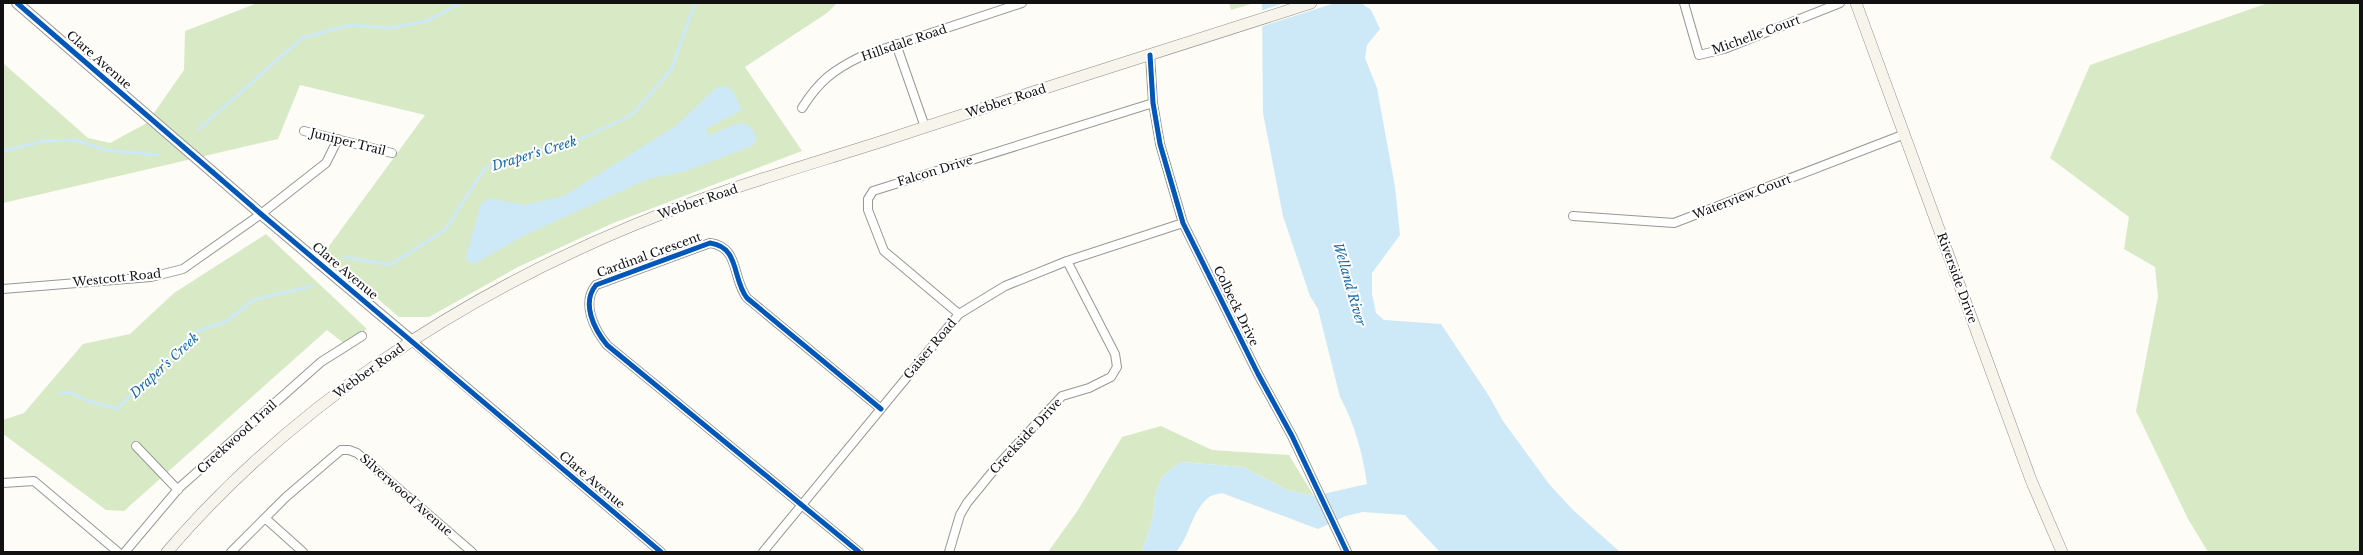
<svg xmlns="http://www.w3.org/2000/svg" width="2363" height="555" font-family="'Libre Baskerville',serif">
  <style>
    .forest { fill: #d8eac5 }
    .water { fill: #cde8f7 }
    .pier { fill: #fdfcf7 }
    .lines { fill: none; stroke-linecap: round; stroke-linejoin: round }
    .stream { stroke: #cde8f7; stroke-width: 3 }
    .minor-casing { stroke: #979795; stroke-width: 10 }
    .tertiary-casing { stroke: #979795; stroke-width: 12 }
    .secondary-casing { stroke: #8e8d8b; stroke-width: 12 }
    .minor { stroke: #fffffe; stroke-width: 8 }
    .tertiary { stroke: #fffffe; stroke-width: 10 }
    .secondary { stroke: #f6f4eb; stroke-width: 11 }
    .cycleway-casing { stroke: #fff; stroke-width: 8 }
    .cycleway { stroke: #0057b8; stroke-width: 5 }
    .labels { text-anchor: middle; stroke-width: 4; stroke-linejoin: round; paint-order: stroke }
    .street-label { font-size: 12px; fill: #111; stroke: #fff }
    .water-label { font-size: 13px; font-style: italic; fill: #1768a6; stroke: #fff }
  </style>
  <rect width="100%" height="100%" fill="#fdfcf7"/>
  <!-- forest -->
  <path class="forest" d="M264,3H837L827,13L745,67L802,151L611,224L518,267L429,317H399L324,253L425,115L300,85L278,139L3,203V63L88,138L110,143L147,123L184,70L185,31L255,4Z
    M1229,3H1254L1231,10Z
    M2268,3H2360V552H2208L2188,519L2136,411L2158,296L2155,267L2124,249L2129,217L2050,158L2090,65Z
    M266,234L367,329L345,344L327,330L124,511L106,510L3,434V420L24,413L83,344L130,334L174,293Z
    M1161,426L1212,450L1289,455L1314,496L1287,490L1243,467L1180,462L1162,477L1155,495L1153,518L1142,552H1048L1078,510L1122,437Z"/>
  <!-- water -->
  <path class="water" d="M1262,3H1361L1371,10L1380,29L1367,45L1365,58L1377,88L1395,187L1400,235L1372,273V294L1376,313L1384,320L1441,324L1489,396L1503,421L1549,484L1573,510L1620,552H1440L1405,515L1363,512L1346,516L1318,529L1222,493C1218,494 1211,495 1208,498C1191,512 1190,536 1176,552H1142L1153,518L1155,495L1162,477L1180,462L1243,467L1287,490L1314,496L1367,484C1363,455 1354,422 1340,397L1318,309L1310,296L1283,216L1263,113Z
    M725,86L733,91L742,110L707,128L706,133L710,135C728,128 751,111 756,139L752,146L686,171L648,179L523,236L476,263L468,262L466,257L481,204L489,198L524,205L564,196L677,125L716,88Z"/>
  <!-- pier -->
  <path class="pier" d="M1284,3H1335L1260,27V11Z"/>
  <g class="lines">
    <!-- stream -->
    <path class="stream" d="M198,130L302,38L350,25L390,28L427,21L461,3
      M3,151L44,141L76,140L105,150L159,155
      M345,257L390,265L445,230L485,168L512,157L574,142L632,115L671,70L695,3
      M60,393H71L88,401L117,409L195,332L227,321L253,300L312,286"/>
    <defs>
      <path id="minor" d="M1684,3L1699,55L1724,49L1840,3
        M896,44L925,127
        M1150,55L1153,103L1160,144L1183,223L1258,374L1292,436L1347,552
        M802,108C819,81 833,70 862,56L1022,3
        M304,131L392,153
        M1573,216L1674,223L1905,134
        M3,289L151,277L183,269L261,214L326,163L338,139
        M959,314L884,251L868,210V199L873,191L1153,103
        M412,341L661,552
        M136,446L178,490
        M3,483L34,481L118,552
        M265,518L303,552
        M125,552L179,488L321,362L362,336
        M231,552L286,497L341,450H349L357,453L472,552
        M763,552L959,314L1005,286L1067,261L1183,223
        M859,552L607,345C594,329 581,303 596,285L710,243C740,247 732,279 747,298L881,409
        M949,552L960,515L967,503L998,465L1062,396L1089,388L1111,377L1117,367L1115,354L1067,261"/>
      <path id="tertiary" d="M17,3L261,214L412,341"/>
      <path id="secondary" d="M1856,3L2031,480L2062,552
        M167,552C291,407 459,297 634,225C716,191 802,167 886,140C1027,93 1169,49 1311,3"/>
    </defs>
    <!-- minor casing -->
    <use href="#minor" class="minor-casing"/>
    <!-- tertiary casing -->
    <use href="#tertiary" class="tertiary-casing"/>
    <!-- secondary casing -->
    <use href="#secondary" class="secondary-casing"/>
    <!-- minor -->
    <use href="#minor" class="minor"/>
    <!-- tertiary -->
    <use href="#tertiary" class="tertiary"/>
    <!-- secondary -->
    <use href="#secondary" class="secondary"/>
    <defs>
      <path id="cycleway" d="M17,3L261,214L661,552
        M1150,55L1153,103L1160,144L1183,223L1258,374L1292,436L1347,552
        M859,552L607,345C594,329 581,303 596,285L710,243C740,247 732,279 747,298L881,409"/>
    </defs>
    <!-- cycleway casing -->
    <use href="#cycleway" class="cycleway-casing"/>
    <!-- cycleway -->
    <use href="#cycleway" class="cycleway"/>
  </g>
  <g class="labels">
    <!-- street labels -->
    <g class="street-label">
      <text transform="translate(1756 35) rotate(-20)" y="4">Michelle Court</text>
      <text transform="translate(904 43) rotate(-19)" y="4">Hillsdale Road</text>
      <text transform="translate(99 60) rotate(41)" y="4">Clare Avenue</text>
      <text transform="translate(1006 101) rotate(-18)" y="4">Webber Road</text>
      <text transform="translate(348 142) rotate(14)" y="4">Juniper Trail</text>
      <text transform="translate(935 171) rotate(-17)" y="4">Falcon Drive</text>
      <text transform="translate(1742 197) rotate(-21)" y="4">Waterview Court</text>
      <text transform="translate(698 202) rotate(-19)" y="4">Webber Road</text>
      <text transform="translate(649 255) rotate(-20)" y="4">Cardinal Crescent</text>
      <text transform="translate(345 271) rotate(40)" y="4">Clare Avenue</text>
      <text transform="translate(117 278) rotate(-6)" y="4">Westcott Road</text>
      <text transform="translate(1957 278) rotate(70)" y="4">Riverside Drive</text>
      <text transform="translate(1236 306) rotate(64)" y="4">Colbeck Drive</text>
      <text transform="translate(930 349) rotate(-50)" y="4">Gaiser Road</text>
      <text transform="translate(369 371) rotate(-36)" y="4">Webber Road</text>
      <text transform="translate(1026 436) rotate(-47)" y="4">Creekside Drive</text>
      <text transform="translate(237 437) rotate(-42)" y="4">Creekwood Trail</text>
      <text transform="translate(592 480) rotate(40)" y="4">Clare Avenue</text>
      <text transform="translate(406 495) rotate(41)" y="4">Silverwood Avenue</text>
    </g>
    <!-- water labels -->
    <g class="water-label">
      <text transform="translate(534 153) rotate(-17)" y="5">Draper's Creek</text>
      <text transform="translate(1350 284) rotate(74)" y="5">Welland River</text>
      <text transform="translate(164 365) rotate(-43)" y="5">Draper's Creek</text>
    </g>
  </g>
  <!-- border -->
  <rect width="2363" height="555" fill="none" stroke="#111111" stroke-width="8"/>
</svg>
